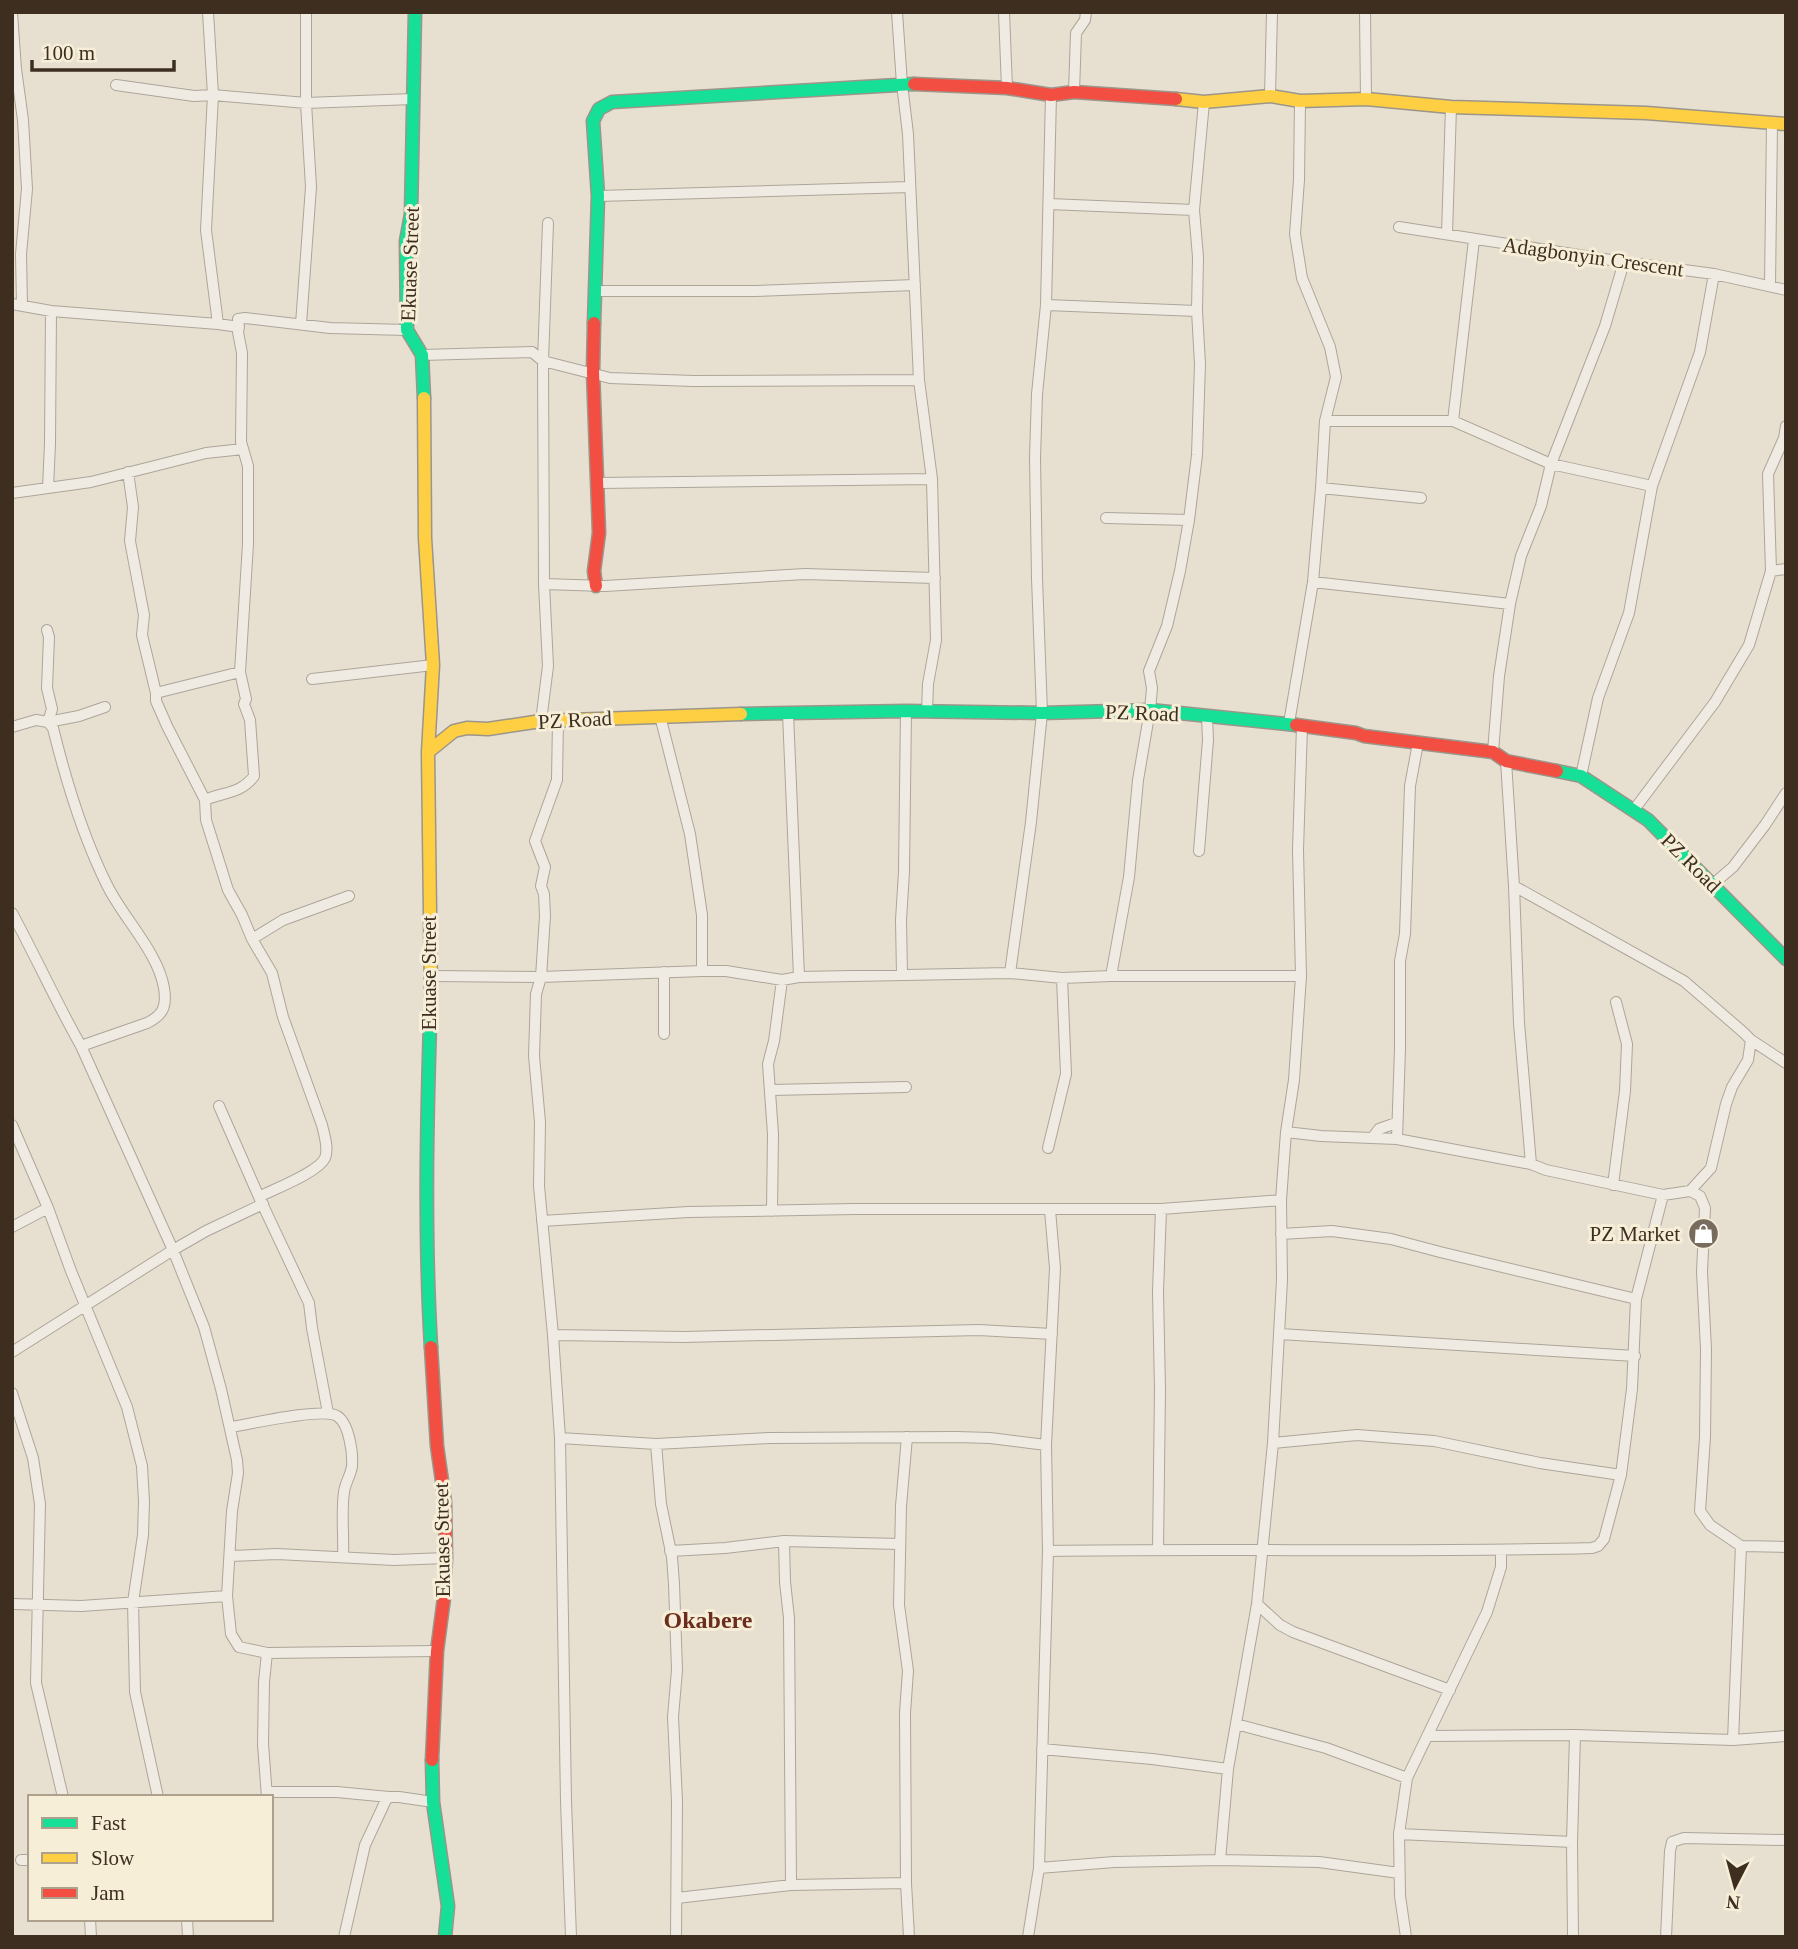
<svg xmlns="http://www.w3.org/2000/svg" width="1798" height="1949" font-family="Georgia,serif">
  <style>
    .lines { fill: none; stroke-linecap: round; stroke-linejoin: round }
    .street-casing { stroke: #ada599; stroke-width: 12 }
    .fast-casing { stroke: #9c958a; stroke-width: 15 }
    .slow-casing { stroke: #9c958a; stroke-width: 15 }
    .jam-casing { stroke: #9c958a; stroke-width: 15 }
    .street { stroke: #efebe3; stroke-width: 10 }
    .fast { stroke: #16e098; stroke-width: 12 }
    .slow { stroke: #ffcf43; stroke-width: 12 }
    .jam { stroke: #f24e42; stroke-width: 12 }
    .labels { text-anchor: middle; stroke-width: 6; stroke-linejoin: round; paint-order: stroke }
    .street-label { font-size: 21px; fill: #3d2e20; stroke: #f7eed8 }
    .poi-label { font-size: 21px; fill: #3d2e20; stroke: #f7eed8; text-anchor: end }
    .quarter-label { font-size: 24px; font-weight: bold; fill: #6b2e1e; stroke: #f7eed8 }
  </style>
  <rect width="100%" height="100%" fill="#e7e0d1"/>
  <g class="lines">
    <defs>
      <path id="street" d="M208,12L213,95L206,230L218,324
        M897,12L902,84L908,134L919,380L932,479L936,640L928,684L927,712
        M1004,12L1007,88
        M1365,12L1366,99
        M12,13L16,69L23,120L27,189L21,254L22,305
        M116,85L194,96L213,95L306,103L413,99
        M1074,92L1076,33L1085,20L1086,12
        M1270,96L1272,12
        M598,196L910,187
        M1049,204L1194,210
        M1399,227L1624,262L1714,274L1786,290
        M1447,234L1451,107
        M1770,286L1772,123
        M595,291H755L915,285
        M12,304L51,311L218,324L239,327
        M1046,305L1197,311
        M301,324L311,187L306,103V12
        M422,355L532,352L543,361L610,378L693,381L919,380
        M1325,421H1453L1551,464L1652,486
        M1453,421L1474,240
        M128,472L133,507L130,541L144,615L142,635L156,693
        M598,483L932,479
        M48,488L50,443L51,311
        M1321,488L1421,498
        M12,493L91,482L206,453L243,449
        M1106,518L1189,520
        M1771,571L1786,569
        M1313,582L1510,604
        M544,584L605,586L805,574L935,578
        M47,630L49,637L47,688L52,709L48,722L79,716L105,707
        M312,679L433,665
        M788,713L799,977
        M660,716L690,834L702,915V971
        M541,721L548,666L544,584L543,361L548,223
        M558,721L557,780L535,841L545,867L541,886L544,894L545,916L541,977L536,994L534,1056L540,1122L539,1186L553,1335L560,1438L566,1801L571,1937
        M1289,723L1313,582L1321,488L1325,421L1336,377L1330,347L1302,278L1295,234L1299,180L1300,101
        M12,727L36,720L48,722L53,728C66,781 82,835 107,885C123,918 158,952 164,988C167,1007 163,1015 147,1023L81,1046
        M1493,752L1499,676L1510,604L1521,556L1541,506L1551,464L1605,326L1624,262
        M1506,761L1514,886L1519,1023L1531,1164
        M1581,776L1598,698L1629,613L1652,486L1700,352L1714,274
        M205,800L167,726L156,701V693L240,672
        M1633,811L1715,702L1749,645L1771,571L1768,474L1784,438L1786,426
        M1199,851L1208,740L1207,717
        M1712,885L1733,867L1765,825L1786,793
        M1514,886L1684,981L1743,1032L1751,1040L1786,1063
        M12,913C36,957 56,1002 81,1046L173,1250L204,1327L221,1389L237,1460L238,1473L232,1511L227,1596L231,1634L239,1647L267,1653L437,1651
        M252,939L283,920L349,896
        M664,972V1034
        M1010,973L1031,822L1042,713L1037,578L1035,458L1037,394L1046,305L1051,95
        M902,975L901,920L904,872L906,711
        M432,976L541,977L702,971H726L782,980L799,977L1010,973L1062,978L1111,976H1301
        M1111,976L1129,877L1138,780L1150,710L1152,688L1149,671L1167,626L1180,571L1189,520L1197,455L1200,364L1197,311L1198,257L1194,210L1204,102
        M771,1090L906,1087
        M219,1106L259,1197L309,1303L312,1328L328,1413
        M12,1125L48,1208L71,1271L127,1407L142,1466L144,1501L143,1535L133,1602L135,1692L158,1797
        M1286,1132L1321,1136L1397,1139L1531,1164L1546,1170L1663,1195L1690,1191L1711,1168L1726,1104L1732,1087L1748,1060L1751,1040
        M1373,1137L1379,1129L1396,1123
        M1397,1139L1400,1048V961L1405,934L1410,786L1418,743
        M1048,1148L1066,1074L1062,978
        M1613,1185L1625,1091L1627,1044L1616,1002
        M1690,1191L1700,1196L1705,1208L1702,1272L1706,1349L1705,1437L1700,1511L1710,1525L1741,1546L1786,1547
        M259,1197C274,1189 319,1172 325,1158C329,1148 324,1134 322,1125L283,1017L272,973L252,939L242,915L228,890L206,820L205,800C223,792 241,794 254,776L250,720L244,704L246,699L240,672L248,544V466L241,442L242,353L238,332L239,327L238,319L245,318L330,328L407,330
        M772,1211L773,1134L768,1064L774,1041L782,980
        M542,1221L688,1212L854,1209H1161L1281,1200
        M12,1227L48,1208
        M1281,1234L1332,1231L1391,1239L1440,1252L1636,1299
        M1280,1334L1635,1356
        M553,1335L684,1337L979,1330L1052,1334
        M12,1352L173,1250L206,1231L263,1204
        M12,1393L33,1458L40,1504L36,1683L63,1797
        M231,1427C251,1424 323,1407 337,1416C349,1423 353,1453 352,1466C351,1475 345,1483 344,1492C341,1513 344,1536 343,1556
        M907,1437L901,1506L899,1605L908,1671L905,1713L906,1883L909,1937
        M560,1438L656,1444L769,1438L956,1437L990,1438L1046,1445
        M1273,1443L1357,1435L1434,1441L1540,1463L1621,1475
        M656,1444L661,1504L672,1557L674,1584L677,1670L673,1717L677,1801L676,1937
        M784,1541L785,1582L789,1618L791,1885
        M1158,1550L1160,1390L1158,1292L1161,1209
        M670,1551L725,1548L784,1541L899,1544
        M1048,1551C1229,1548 1411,1553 1592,1548L1598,1546L1604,1539L1621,1475L1632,1389L1636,1299L1663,1195
        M230,1556L277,1554L394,1560L446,1558
        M12,1604L81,1606L227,1596
        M1257,1604L1280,1625L1293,1632L1450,1690
        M1236,1724L1326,1748L1407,1778
        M1427,1736L1575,1735L1733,1740L1786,1736
        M1733,1740L1741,1546
        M1042,1749L1152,1759L1228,1769
        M267,1792H337L389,1797
        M267,1797L263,1744L264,1682L267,1653
        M1399,1834L1572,1842
        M21,1860H30
        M1220,1860L1228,1769L1257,1604L1273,1443L1282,1280L1281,1200L1286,1132L1294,1080L1301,976L1298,850L1302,726
        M1039,1868L1114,1862L1220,1860L1319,1862L1399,1873
        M677,1898L791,1885L906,1883
        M90,1919L91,1937
        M187,1919L188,1937
        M344,1937L365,1845L386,1800L389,1797H399L433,1802
        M1028,1937L1039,1868L1048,1551L1046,1445L1055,1268L1050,1210
        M1406,1937L1400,1896L1399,1834L1407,1778L1487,1612L1501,1567V1551
        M1573,1937L1572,1842L1575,1735
        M1666,1937L1670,1851L1672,1842L1684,1838L1786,1840"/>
      <path id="fast" d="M415,12L411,214L406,241L407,330L422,355L424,398
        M594,323L598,196L593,121L599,109L612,102L914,84
        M741,714L906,711L1042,713L1150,710L1296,725
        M1557,771L1581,776L1648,820L1786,959
        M431,1347C424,1229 427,1111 431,993
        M432,1760L433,1802L448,1906L445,1937"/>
      <path id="slow" d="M1176,99L1204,102L1270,96L1300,101L1366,99L1451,107L1646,113L1786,124
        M424,398L425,538L433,665L428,752L431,993
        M428,752L454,731L467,728L488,729L541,721L741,714"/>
      <path id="jam" d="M914,84L1007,88L1051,95L1074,92L1176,99
        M594,323L593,372L599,533L594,571L596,586
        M1296,725L1356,733L1364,736L1493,752L1506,761L1557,771
        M431,1347L437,1446L445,1502L446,1558L444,1598L437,1651L432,1760"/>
    </defs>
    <!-- street casing -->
    <use href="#street" class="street-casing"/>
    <!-- fast casing -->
    <use href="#fast" class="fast-casing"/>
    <!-- slow casing -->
    <use href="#slow" class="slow-casing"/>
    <!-- jam casing -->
    <use href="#jam" class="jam-casing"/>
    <!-- street -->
    <use href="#street" class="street"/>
    <!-- fast -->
    <use href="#fast" class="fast"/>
    <!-- slow -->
    <use href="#slow" class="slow"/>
    <!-- jam -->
    <use href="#jam" class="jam"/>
  </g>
  <!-- icons -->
  <defs>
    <symbol id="shop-disc" viewBox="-11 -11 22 22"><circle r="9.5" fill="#786c5e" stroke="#f7eed8"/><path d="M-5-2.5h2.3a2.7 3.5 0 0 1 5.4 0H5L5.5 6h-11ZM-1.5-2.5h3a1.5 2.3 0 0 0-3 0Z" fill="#fff"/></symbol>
  </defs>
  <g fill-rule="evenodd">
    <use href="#shop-disc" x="1686" y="1216" width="35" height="35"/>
  </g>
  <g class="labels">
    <!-- street labels -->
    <g class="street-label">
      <text transform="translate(1593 257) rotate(8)" y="7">Adagbonyin Crescent</text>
      <text transform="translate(410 264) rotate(-88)" y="7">Ekuase Street</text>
      <text transform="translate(1142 713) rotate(2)" y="7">PZ Road</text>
      <text transform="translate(575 720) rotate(-3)" y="7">PZ Road</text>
      <text transform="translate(1691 863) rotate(45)" y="7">PZ Road</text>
      <text transform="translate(429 973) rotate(-90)" y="7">Ekuase Street</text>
      <text transform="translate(442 1540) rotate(-91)" y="7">Ekuase Street</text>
    </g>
    <!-- poi labels -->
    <g class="poi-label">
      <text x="1680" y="1241">PZ Market</text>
    </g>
    <!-- quarter labels -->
    <g class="quarter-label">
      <text x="708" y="1628">Okabere</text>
    </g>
  </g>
  <!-- border -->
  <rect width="1798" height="1949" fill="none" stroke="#3d2e20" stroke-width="28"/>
  <!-- legend -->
  <rect x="28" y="1795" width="245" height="126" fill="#f7eed8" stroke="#ada18e" stroke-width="2"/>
  <rect x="42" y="1818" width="35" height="10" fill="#16e098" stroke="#ada18e" stroke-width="2"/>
  <text x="91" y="1830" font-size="21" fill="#3d2e20">Fast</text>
  <rect x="42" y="1853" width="35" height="10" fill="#ffcf43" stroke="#ada18e" stroke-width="2"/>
  <text x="91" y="1865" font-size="21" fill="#3d2e20">Slow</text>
  <rect x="42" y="1888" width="35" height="10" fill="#f24e42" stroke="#ada18e" stroke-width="2"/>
  <text x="91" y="1900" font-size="21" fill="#3d2e20">Jam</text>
  <!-- north arrow -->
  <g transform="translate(1735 1886) rotate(186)" stroke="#f7eed8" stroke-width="5" paint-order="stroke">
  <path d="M0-5L12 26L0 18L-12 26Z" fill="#3d2e20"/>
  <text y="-10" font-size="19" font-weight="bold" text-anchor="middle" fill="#3d2e20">N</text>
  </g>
  <!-- scale -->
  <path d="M32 60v10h142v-10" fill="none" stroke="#3d2e20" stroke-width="3.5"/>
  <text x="42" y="60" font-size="21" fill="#3d2e20" stroke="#f7eed8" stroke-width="5" paint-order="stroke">100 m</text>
</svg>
